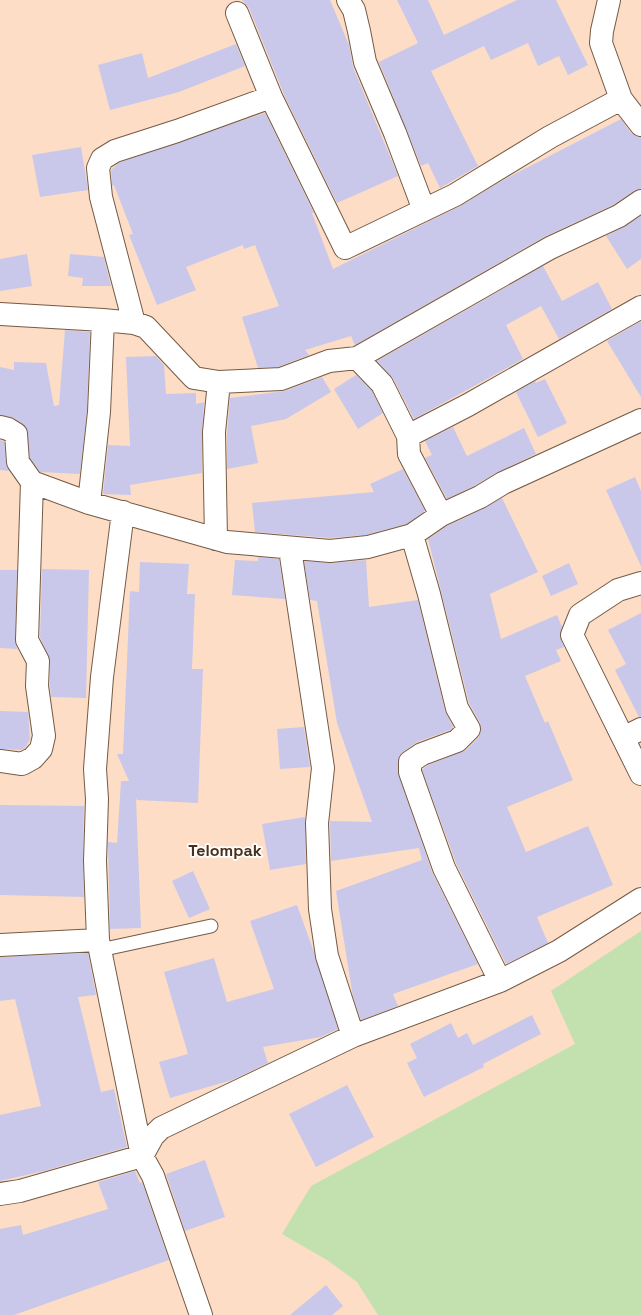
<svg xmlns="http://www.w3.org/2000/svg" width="641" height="1315" font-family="'Space Grotesk',sans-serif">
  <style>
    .green { fill: #c3e1af }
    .building { fill: #c9c8eb }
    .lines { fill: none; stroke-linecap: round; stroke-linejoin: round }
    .service-casing { stroke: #755a45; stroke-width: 15 }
    .minor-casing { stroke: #755a45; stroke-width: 24 }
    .service { stroke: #fff; stroke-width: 13 }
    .minor { stroke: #fff; stroke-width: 22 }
    .labels { text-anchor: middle; stroke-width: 3.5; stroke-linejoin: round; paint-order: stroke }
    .neighbourhood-label { font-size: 16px; font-weight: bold; fill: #49301c; stroke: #fff }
  </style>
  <rect width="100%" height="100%" fill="#fdddc5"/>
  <!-- green -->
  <path class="green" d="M641,931V1315H378L357,1282L327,1260L282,1234L311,1186L575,1044L551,991Z"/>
  <!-- building -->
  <path class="building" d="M242,0H330L349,45L353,67L398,176L337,203L285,97L249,8Z
    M397,0H428L444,35L517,0H556L588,65L568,75L559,56L538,66L528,43L491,60L484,46L431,71L478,166L440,188L428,163L421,166L379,62L418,43Z
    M236,44L245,66L179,92L110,110L98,65L142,53L148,78Z
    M265,113L314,213H312L333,269L460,206L507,178L621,119L631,133L641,137V189L634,191L613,205L544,237L355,345L351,336L305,350L309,355L278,367L258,368L242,317L279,306L255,245L244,249L243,245L186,267L196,290L157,305L129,235L133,234L114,185L112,186L111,170L120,162Z
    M81,147L88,190L40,197L32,155Z
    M641,216V259L627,269L606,236L624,227Z
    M27,254L32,286L0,291V259Z
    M70,254L104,257L111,286H82L83,278L68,276Z
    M543,266L562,301L598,282L612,309L559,339L541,306L506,325L523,359L414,419L393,378L377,361Z
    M641,321V397L607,341Z
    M65,330L90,332L87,411L80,474L40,472L30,458L26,427L14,418L0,415V367L14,370V362L46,363L54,406L59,405Z
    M156,356L164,365L166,394L196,393V404L204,402L202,432V473L130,485L131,495L103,494L108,445L130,446L126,357Z
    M356,375L372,391L383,413L358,429L334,389Z
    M322,377L331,392L286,419L251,426L258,463L227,469V433L230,398L285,391Z
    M545,379L567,423L538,437L516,392L535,381L536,383Z
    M453,427L467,456L524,428L536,454L498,472L474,486L447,499L425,458L432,455L425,441Z
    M0,440L4,441L6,463L9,471L0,470Z
    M403,469L425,511L407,524L366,535L330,538L255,532L252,503L374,492L370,484Z
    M635,477L641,491V566L606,490Z
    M502,498L538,572L490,594L501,639L557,615L562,627L560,636L564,647L556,650L561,661L525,676L545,723L548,721L573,780L507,807L526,852L588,826L613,885L537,917L548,943L506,964L456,863L422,770L428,765L466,750L478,738L481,730L480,723L469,703L428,539L447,526L485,508Z
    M258,557L279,559L285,599L232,595L235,560L258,561Z
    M366,560L369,607L418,600L445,711L453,727L450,730L417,742L403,752L399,756L398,772L432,872L478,964L393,994L398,1006L361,1020L353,997L336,891L422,860L419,848L331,861L330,821L372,822L337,723L317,601L310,600L304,561L331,563Z
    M140,562L189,564L187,594H195L192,669H203L198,803L137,800L136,798L141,928L110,929L108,842L117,843L121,781H129L117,754H123L130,591L139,592Z
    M569,563L578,584L551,596L542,576Z
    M42,569L89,570L86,698L51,697L50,685V661L40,637Z
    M0,570H17L15,640L17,649L0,648Z
    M641,613V717H639L615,670L626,664L608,630Z
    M0,711L28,712L30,739L25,748L21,750L0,749Z
    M304,727L310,767L280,769L277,729Z
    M0,805L84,806L83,861L84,897L0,895Z
    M305,817L306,864L270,870L262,824Z
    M193,871L210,909L189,918L172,881Z
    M297,905L314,952L338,1029L321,1037L263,1047L268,1063L232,1080L170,1098L159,1062L188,1054L164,972L214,958L227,1002L274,989L250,921Z
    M88,953L96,995L78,997L101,1092L114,1089L127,1147L44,1171L0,1181V1115L41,1106L15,999L0,1001V957Z
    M532,1015L541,1034L483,1064L484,1067L424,1097L407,1063L417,1058L410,1044L451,1023L458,1038L467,1033L473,1045Z
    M347,1085L374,1137L316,1167L289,1114Z
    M205,1160L225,1217L185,1231L166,1174Z
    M135,1171L140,1183L142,1182L169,1260L14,1315H0V1229L21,1225L23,1235L108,1209L98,1182Z
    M326,1285L343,1306L332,1315H290Z"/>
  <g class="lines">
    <defs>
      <path id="service" d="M100,950L211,926"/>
      <path id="minor" d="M348,0L354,10L359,31L365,62L395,133L424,210
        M609,0L602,31L601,43L621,99L641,125
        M237,13L271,97L345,248L455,195L550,137L621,99
        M0,314L103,320L134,323L146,327L194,378L219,382L281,379L329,361L357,358L550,248L619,216L641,201
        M134,323L101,197L98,168L102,159L115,151L177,131L271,97
        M357,358L382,384L408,436L409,454L441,515
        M0,427L8,429L16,434L18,462L32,482L89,503L227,542L330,551L368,547L412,535L441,515L480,497L503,483L641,420
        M408,436L468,405L641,307
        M89,503L99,412L103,320
        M123,512L102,677L95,769L97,799L95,861L98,940L142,1156L153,1176L201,1315
        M412,535L429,594L457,708L469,729L457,741L422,754L410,762V772L444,868L500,981
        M216,539L214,432L219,382
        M290,549L323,768L317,823L320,909L327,956L353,1036
        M641,583L618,590L580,615L572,635L641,774
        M623,738L641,729
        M0,761L22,764L33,758L41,749L44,736L37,686L38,661L27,640L32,482
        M0,945L98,940
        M0,1194L20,1191L142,1156L153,1136L161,1128L353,1036L500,981L559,951L641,899"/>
    </defs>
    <!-- service casing -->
    <use href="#service" class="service-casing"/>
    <!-- minor casing -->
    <use href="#minor" class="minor-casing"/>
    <!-- service -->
    <use href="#service" class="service"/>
    <!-- minor -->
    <use href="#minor" class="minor"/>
  </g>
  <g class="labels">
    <!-- neighbourhood labels -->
    <g class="neighbourhood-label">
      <text x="225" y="856">Telompak</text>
    </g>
  </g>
</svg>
